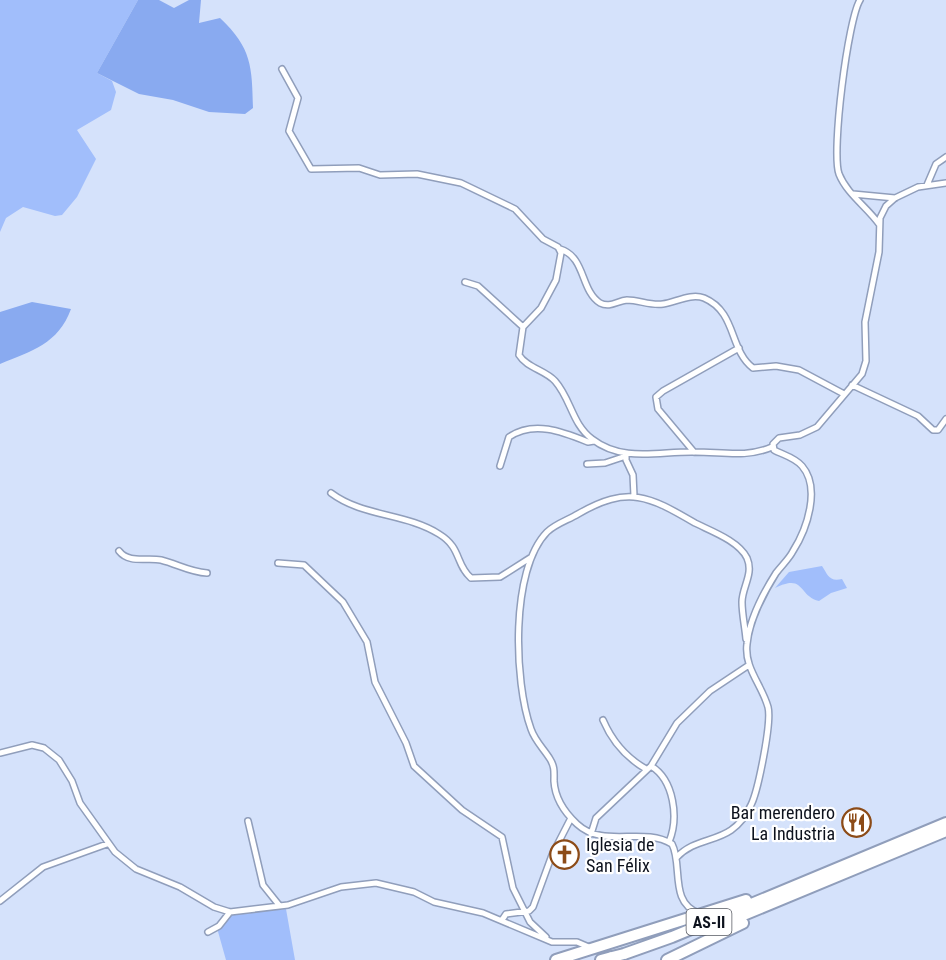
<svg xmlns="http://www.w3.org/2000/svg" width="946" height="960" font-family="'Roboto Condensed',sans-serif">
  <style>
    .green { fill: #a1befb }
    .forest { fill: #89aaf0 }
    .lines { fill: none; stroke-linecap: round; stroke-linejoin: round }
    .street-casing { stroke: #909ebb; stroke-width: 8 }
    .highway-casing { stroke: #909ebb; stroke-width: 14 }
    .street { stroke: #fff; stroke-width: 5 }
    .highway { stroke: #fff; stroke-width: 10 }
    .highway-bridge-casing { stroke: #909ebb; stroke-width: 14; stroke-linecap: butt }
    .highway-bridge { stroke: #fff; stroke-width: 10 }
    .labels { text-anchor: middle; stroke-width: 4.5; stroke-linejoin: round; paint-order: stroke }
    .shield { fill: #fff; stroke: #565961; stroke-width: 1.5 }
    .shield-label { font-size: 16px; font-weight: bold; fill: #0d121d }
    .poi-label { font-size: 18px; fill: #0d121d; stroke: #fff; text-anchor: end }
  </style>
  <rect width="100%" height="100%" fill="#d5e2fb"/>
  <!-- green -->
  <path class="green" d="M0,0H138L97,73L112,81L116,92L111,110L77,130L96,159L77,197L62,215L55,216L23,207L6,218L0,232Z
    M822,566C828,575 829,582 842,579L847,588L831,593L819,601C798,596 805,573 775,588L789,572Z
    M286,909L295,960H226L217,928L233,914Z"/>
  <!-- forest -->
  <path class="forest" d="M138,0H159L174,8L189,0H201L199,23L220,18C252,48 252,67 253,108L245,114L209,112L173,100L139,94L97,73Z
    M32,302L71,309C58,344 32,351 0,364V312Z"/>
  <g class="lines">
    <defs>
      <path id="street" d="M860,0C848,19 831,152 839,174C847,194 867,207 879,224
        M282,69L298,98L289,131L311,169L359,168L380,175L417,174L461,183L515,209L543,239L558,247L561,253L556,280L541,308L523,327L519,355C527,368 545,370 555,381C571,399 572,424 592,439C623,463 660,451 695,452C722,452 747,458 772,447
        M927,185L936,164L946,157
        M853,194L895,198
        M560,249C586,257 580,290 600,303C610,308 617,301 627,300C639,300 651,306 663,304C676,302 691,293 704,298C737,312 729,350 753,368L776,366L799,370L844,394
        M465,282L478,286L523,327
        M852,385L918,416L933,430H938L946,419
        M694,452L658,409L656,397L663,391L739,348
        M626,454V460L633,475L634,496
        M587,464L605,463L626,456
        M500,466L509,437C534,420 563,432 588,442L594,441
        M331,493C363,517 406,513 439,534C462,548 455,564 471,578L500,577L530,558
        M119,551C129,564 147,557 161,560C177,564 190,572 207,573
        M278,563L304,565L343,602L367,642L375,682L406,743L414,766L462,810L502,837L513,888L530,922L546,937
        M603,720C612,741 625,757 646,769
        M0,753L32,745L44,748L59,760L72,781L80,803L115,852L136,869L180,887L214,907L230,912L288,905L341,887L376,883L414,892L434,902L483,913L552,942H577L591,948
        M651,766C674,780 679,818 669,842
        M248,821L263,885L279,905
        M591,834L596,818L651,766L677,723L710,691L749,665
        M676,858C700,832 731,848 751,805C758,791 772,722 768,707C762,685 744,668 747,644C749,621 764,592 776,573C782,565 789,559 793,551C807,529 821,488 802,466C794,457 783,455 774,450L773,444L779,438L800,435L817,427L862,374L866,361L865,322L879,252L880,218L886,206L895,198L918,187L946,183
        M0,901L43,867L107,844
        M699,913C669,903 683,865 672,844C642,826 604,849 577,824C564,812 555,799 554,781C554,773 555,767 550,759C544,749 535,741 531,729C514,682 510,570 547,532C555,524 568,520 578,514C628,485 649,496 695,523C711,531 739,541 747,558C754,574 742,587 742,602C742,614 745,627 746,639
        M502,920L506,914L529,911L533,907L552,855L571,818
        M208,932L219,926L230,912"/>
      <path id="highway" d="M717,926L946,831
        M624,954L672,937L946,823
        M556,960L746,900
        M601,960L612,957
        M667,960L743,923"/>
    </defs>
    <!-- street casing -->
    <use href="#street" class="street-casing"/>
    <!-- highway casing -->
    <use href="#highway" class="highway-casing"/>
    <!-- street -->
    <use href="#street" class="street"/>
    <!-- highway -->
    <use href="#highway" class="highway"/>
    <defs>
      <path id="highway-bridge" d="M612,957L624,954"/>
    </defs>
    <!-- highway-bridge casing -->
    <use href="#highway-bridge" class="highway-bridge-casing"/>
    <!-- highway-bridge -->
    <use href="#highway-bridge" class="highway-bridge"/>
  </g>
  <!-- icons -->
  <defs>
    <symbol id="restaurant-ring" viewBox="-11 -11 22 22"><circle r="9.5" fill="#fff" stroke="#8c4b17" stroke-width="1.5"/><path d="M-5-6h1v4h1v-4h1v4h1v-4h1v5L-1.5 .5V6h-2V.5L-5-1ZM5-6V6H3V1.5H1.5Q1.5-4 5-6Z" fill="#8c4b17"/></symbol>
    <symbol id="church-ring" viewBox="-11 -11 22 22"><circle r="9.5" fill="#fff" stroke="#8c4b17" stroke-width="1.5"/><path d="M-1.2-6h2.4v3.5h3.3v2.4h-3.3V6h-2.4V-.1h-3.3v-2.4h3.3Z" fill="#8c4b17"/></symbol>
  </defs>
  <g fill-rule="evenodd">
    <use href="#restaurant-ring" x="840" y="806" width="33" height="33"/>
    <use href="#church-ring" x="548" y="838" width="33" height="33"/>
  </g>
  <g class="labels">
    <!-- shield labels -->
    <rect class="shield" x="686.5" y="909" width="45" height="26" rx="4.5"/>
    <g class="shield-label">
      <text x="709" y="928">AS-II</text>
    </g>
    <!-- poi labels -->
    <g class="poi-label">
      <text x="835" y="819">Bar merendero<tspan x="835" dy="21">La Industria</tspan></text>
      <text x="586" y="851" text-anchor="start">Iglesia de<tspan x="586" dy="21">San Félix</tspan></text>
    </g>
  </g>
</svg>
